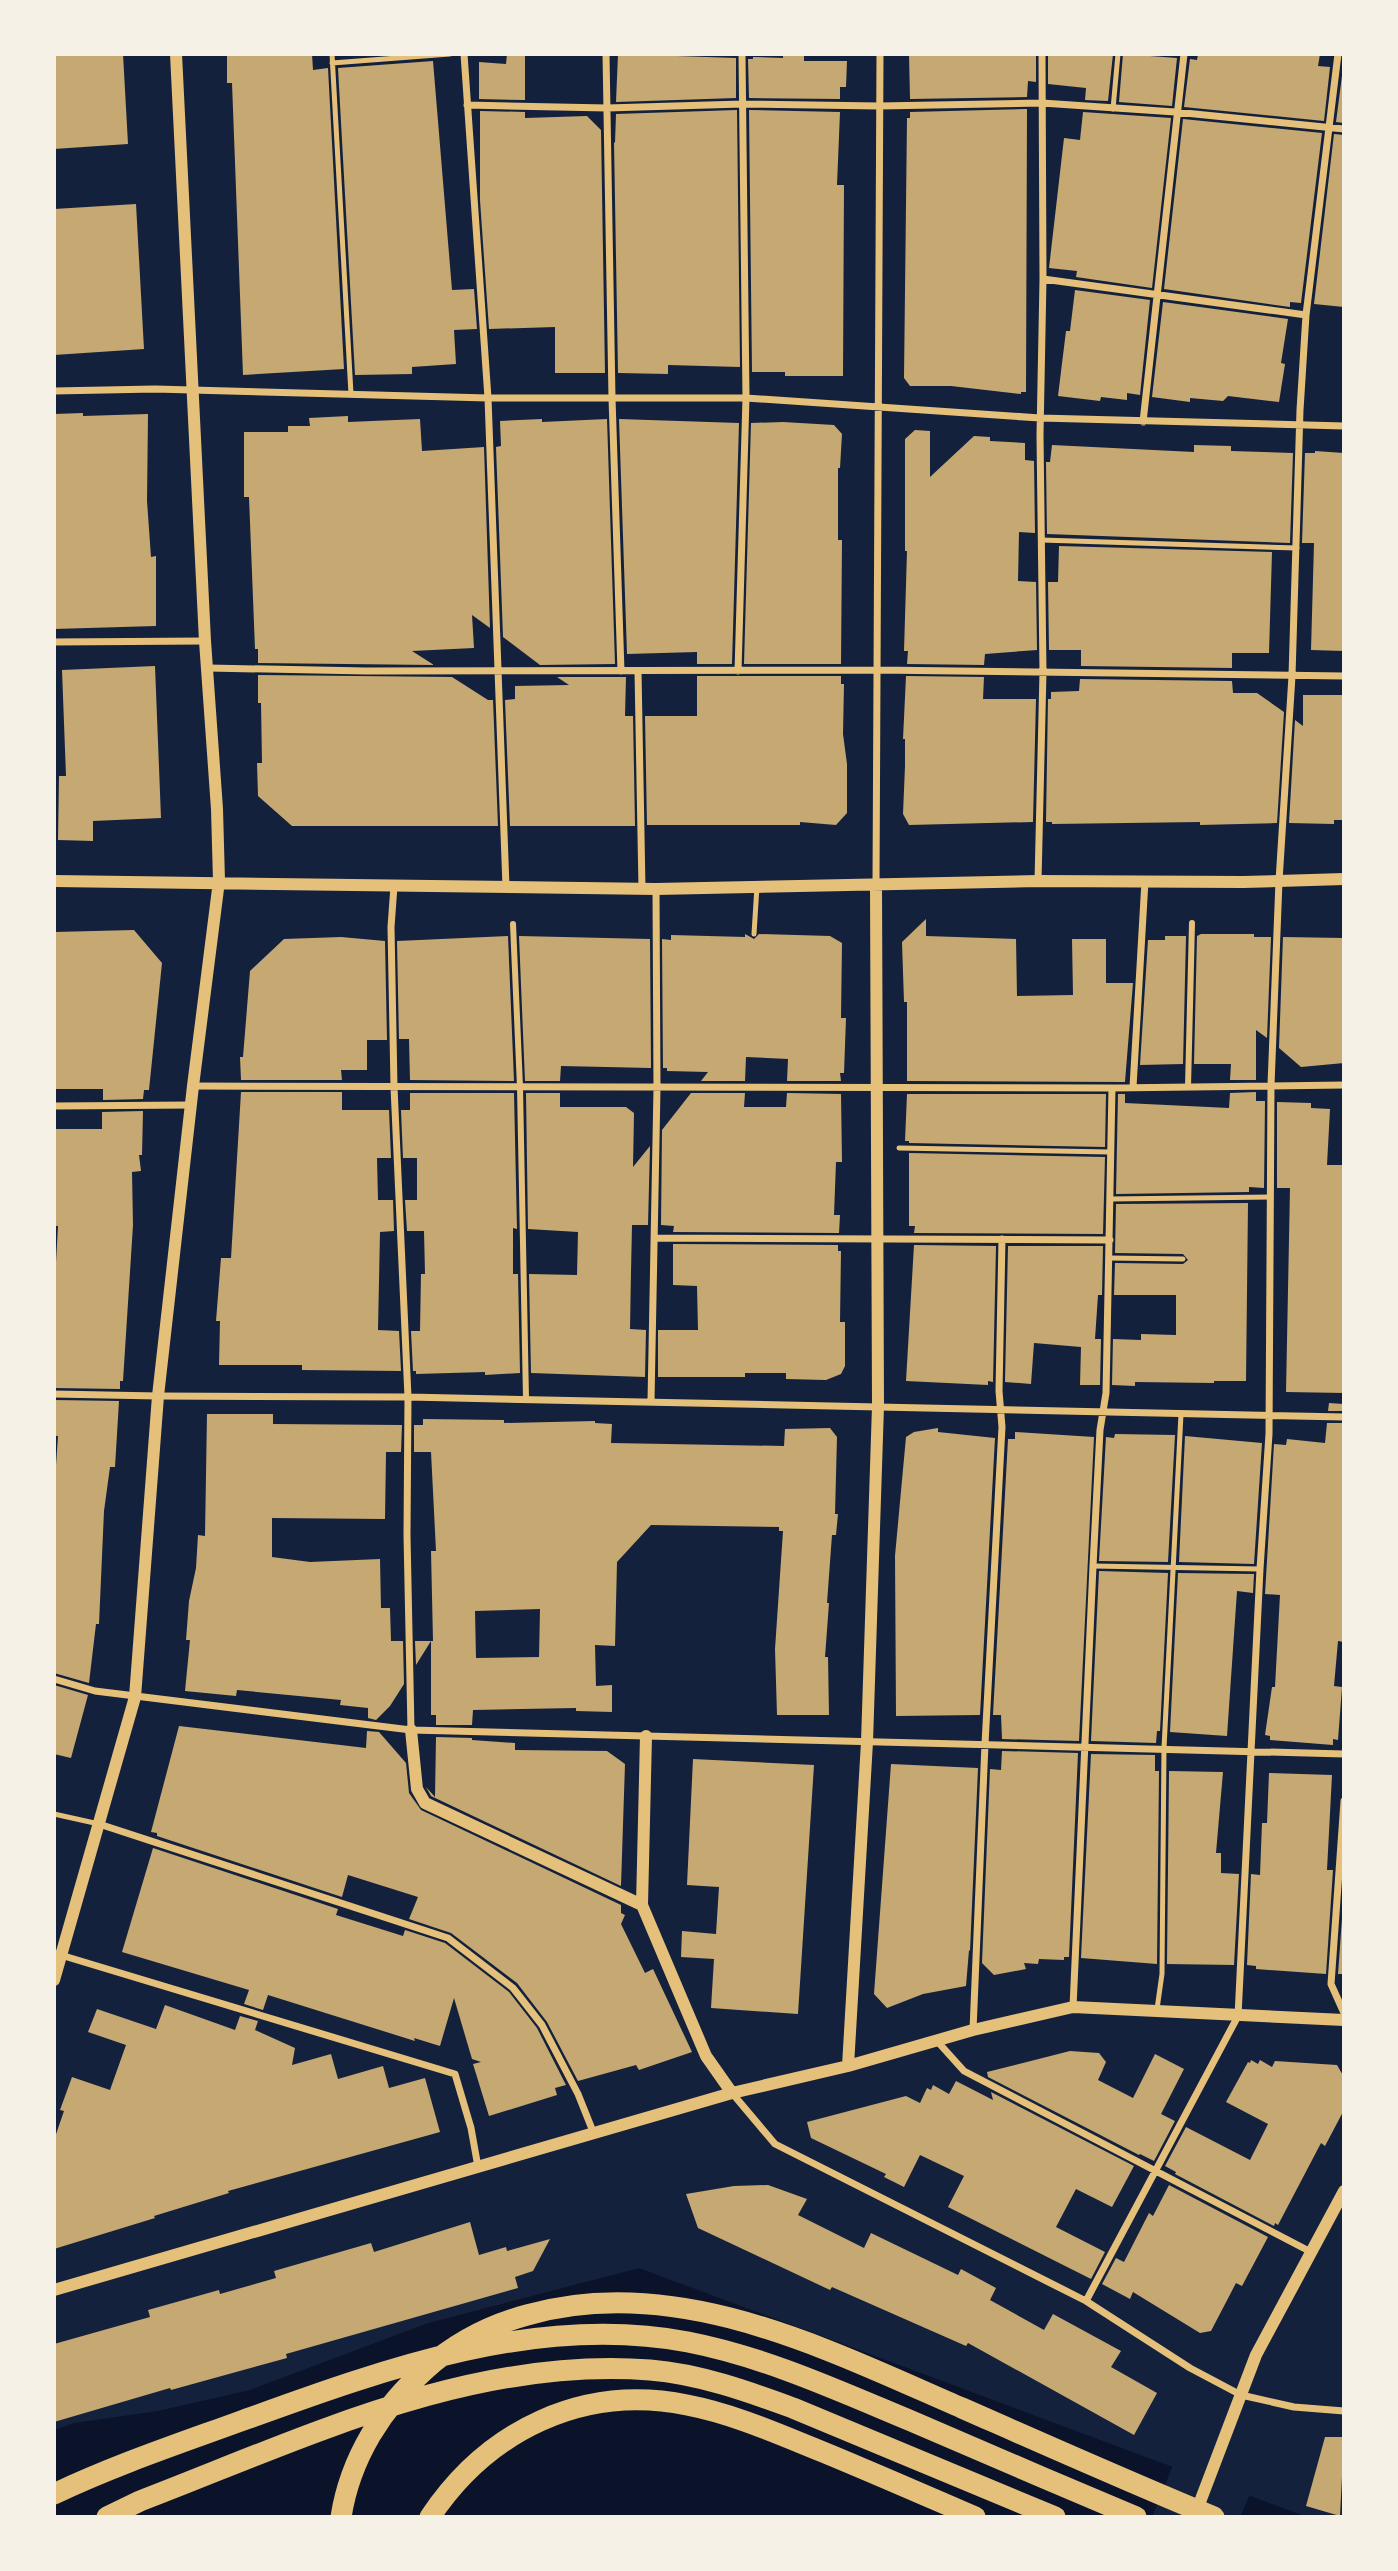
<svg xmlns="http://www.w3.org/2000/svg" width="1398" height="2571" font-family="'Exo 2',sans-serif">
  <style>
    .water { fill: #0b132b }
    .pier { fill: #14213d }
    .building { fill: #c6a872; fill-rule: evenodd }
    .lines { fill: none; stroke-linecap: round; stroke-linejoin: round }
    .service { stroke: #e5c07b; stroke-width: 5 }
    .pedestrian { stroke: #e5c07b; stroke-width: 6 }
    .minor { stroke: #e5c07b; stroke-width: 7 }
    .tertiary { stroke: #e5c07b; stroke-width: 12 }
    .motorway { stroke: #e5c07b; stroke-width: 21 }
  </style>
  <rect width="100%" height="100%" fill="#14213d"/>
  <!-- water -->
  <path class="water" d="M639,2268L1307,2517H54V2430L74,2423L158,2411L250,2390L428,2323Z"/>
  <!-- pier -->
  <path class="pier" d="M1174,2463L1251,2492L1240,2517H1152Z"/>
  <!-- building -->
  <path class="building" d="M54,54H123L128,144L54,149Z
    M227,54H312L313,70L328,68L344,369L243,375L232,83H227Z
    M507,54H525V100L479,99V62L506,64Z
    M618,54L736,58V98L616,102Z
    M783,54H804V61H847L846,87H840V99L749,98L748,59H753V57L783,58Z
    M909,54H1036V82L1028,81L1027,97L910,99Z
    M1048,54H1113L1108,101L1085,100L1086,88L1048,84Z
    M1123,54L1177,58L1172,106L1119,102Z
    M1198,54H1320L1318,66L1330,67L1324,121L1184,107L1190,59L1197,60Z
    M433,61L452,290L474,289L477,329L454,330L456,364L412,367V374L355,375L338,68Z
    M1343,68H1344V123L1336,122Z
    M1027,109L1026,392H1021V394L951,386H910L904,378L907,118H910V112Z
    M737,110L740,367L668,365V374L618,373L614,142L615,143L616,114Z
    M749,110L840,112L837,185H844L843,376H785V372H752Z
    M480,111L525,112V118L587,116L601,130L605,373H555V327L489,329L480,200Z
    M1083,112L1171,118L1152,288L1076,277L1077,271L1049,268L1064,138L1080,140Z
    M1183,119L1322,133L1301,303L1290,302V307L1164,289Z
    M1334,134L1344,135V307L1314,304Z
    M136,204L144,349L54,355V209Z
    M1075,290L1150,300L1140,395L1127,393V400L1101,397L1100,401L1058,396L1066,331H1070Z
    M1163,302L1288,319L1281,363L1285,364L1279,402L1228,396L1223,401L1190,398V402L1152,397Z
    M83,413V416L148,414L147,501L151,557L156,556V626L54,629V414Z
    M348,416V422L420,419L422,451L484,447L490,628L472,615L474,648L412,651L434,665L258,663V649H255L249,497H244V432H288V426H310L309,418Z
    M542,419V422L607,419L615,664L540,665L503,637L496,447L501,446L500,421Z
    M619,419L739,423L732,664H697V652L627,654Z
    M783,422L834,425L842,434L840,468H838V540H842L841,664H744L751,423Z
    M915,430L930,431V477L974,436L990,437V441L1025,443V460L1034,461L1035,533L1019,532L1018,581L1036,582L1037,650L985,654L984,665L907,664L908,651H904L907,551H905V439Z
    M1052,445L1194,452V445L1231,446V451L1293,453L1290,543L1047,534L1046,462H1050Z
    M1315,451L1344,453V651L1311,650L1314,543H1302L1305,453H1315Z
    M1059,546L1272,552L1269,653H1232V668L1081,666V650H1049L1048,582H1058Z
    M155,666L161,818L93,821V841L58,840L59,776H66L62,670Z
    M258,675L452,677L488,700H493L498,826H292L258,796L257,763H262L261,703H258Z
    M697,676H841V684H844L843,734L847,764V813L836,825L800,822V825H647L645,716H697Z
    M906,676L984,677L983,699H1036L1033,822L909,825L903,814L905,766V739H903Z
    M557,677H626L625,716H633L635,826H510L505,700L515,699V686L569,685Z
    M1080,679L1232,681L1233,693H1257L1284,712L1277,823L1200,825V822L1052,824V822H1046L1048,699H1051V692L1079,691Z
    M1303,695H1344V820H1334V824L1289,823L1295,720L1303,726Z
    M926,919V936L1016,939L1017,996L1073,995L1072,939H1106V983H1133L1125,1082L907,1081V1002H904L902,942Z
    M134,930L162,963L149,1090H144L143,1099L103,1100V1089H54V932Z
    M745,934L754,939L759,934L830,936L842,943L841,1018H846L844,1073H840L841,1081H787L788,1059L746,1057L745,1081H701L708,1072L667,1071V1068H663L662,939L671,940V935L745,937Z
    M1201,934H1254V937H1271L1267,1038L1256,1030V1080H1230L1231,1064H1194L1197,936Z
    M508,936L514,1081L410,1080L409,1039H399L397,941Z
    M519,936L650,939L651,1068L561,1066L560,1081H525Z
    M1165,936H1186L1183,1064L1140,1065L1148,940H1165Z
    M341,937L385,941L387,1040H367V1070H341L342,1080H241L240,1057H243L250,971L284,939Z
    M1283,937L1344,938V1063L1301,1067L1279,1048Z
    M241,1092H342V1110H389L391,1158H377L378,1200H393L394,1231L380,1232L378,1330L399,1331L401,1371L302,1370V1365H219L220,1321H216L221,1258H231Z
    M1256,1092V1101H1265L1264,1188L1249,1187V1192L1116,1194L1118,1094H1125V1103L1229,1108L1230,1093Z
    M410,1093H514L517,1229L513,1228V1274H518L520,1373L485,1375V1372L416,1374V1371H413L411,1331H420L421,1274H425L424,1231H407L405,1200H417V1158H403L401,1110H410Z
    M526,1093H560V1107H626L634,1113L633,1167L650,1146L648,1225H632L631,1272L630,1329L646,1330L645,1377L531,1373L529,1274L577,1275L578,1232L528,1229Z
    M691,1093H745L744,1107H786L787,1093L841,1094L842,1162H836L834,1215H840L839,1233L673,1232L674,1226L661,1225L662,1130Z
    M907,1094H1106L1105,1147L909,1143V1141H905Z
    M1277,1102L1311,1103V1108L1330,1109L1327,1165H1344V1393L1286,1392L1290,1188H1277Z
    M143,1111L142,1155H139L141,1171L132,1172L133,1225L123,1381H120V1389L54,1388V1298L58,1226H54V1129H102V1112Z
    M909,1153L1105,1157L1103,1234L914,1233L915,1226H909Z
    M1248,1203L1246,1381H1214V1383L1135,1382V1386L1112,1385L1113,1339L1141,1340V1334L1176,1335V1295H1114L1115,1263L1183,1264L1188,1260L1183,1254L1115,1253L1116,1204Z
    M673,1244L838,1245V1251H841L840,1322H845V1366L841,1374L826,1380L786,1379V1373H745V1377H658V1330H698L697,1286L673,1285Z
    M914,1245L996,1246L993,1382L988,1381V1385L906,1381Z
    M1008,1246H1103L1102,1295H1098L1095,1339H1101L1100,1385H1080L1081,1347L1034,1343L1031,1384L1005,1382Z
    M54,1400L119,1401L115,1467H110L104,1511L99,1624H96L89,1683L54,1673V1494L58,1436H54Z
    M1329,1403L1344,1404V1411H1328Z
    M207,1414H273V1424L402,1425L401,1452H386L385,1519L272,1518V1557L310,1562L380,1559L381,1608H390L391,1641H403L404,1684L390,1706L376,1720L368,1718V1708L340,1705L341,1700L237,1690L236,1696L185,1691L190,1640H186L189,1601L196,1568L198,1535L205,1536Z
    M423,1419L504,1420V1423L595,1421V1423L612,1424L611,1443L784,1446L785,1429L830,1428L837,1437L835,1514H838L836,1535H832L827,1603H829L825,1657H828L829,1715H777L775,1649L783,1531H779V1527L651,1525L617,1562L615,1646L595,1645L596,1686L612,1685V1712L576,1711V1708L473,1710L472,1725H436V1715H431V1641L416,1665L415,1641H433L431,1551H436L431,1452H414V1425H423ZM540,1609L539,1657L476,1658L475,1611Z
    M1327,1423H1344V1642L1338,1641L1334,1686L1342,1687L1338,1740L1333,1739V1745L1270,1740V1736L1265,1735L1272,1687H1275L1280,1595L1265,1594L1274,1444L1286,1445L1287,1439L1325,1443Z
    M938,1428V1432L995,1438L980,1715L896,1716L895,1556L906,1437L914,1432Z
    M1015,1432L1094,1437L1079,1741L1002,1739L1001,1715H993L1008,1439H1015Z
    M1115,1434L1175,1435L1168,1562L1099,1561L1106,1437L1114,1438Z
    M1185,1436L1262,1443L1254,1564L1179,1562Z
    M1099,1571L1168,1573L1160,1731H1157L1156,1743L1091,1741Z
    M1178,1573L1254,1574L1253,1593L1237,1591L1227,1736L1170,1732Z
    M54,1685L88,1695L71,1758L54,1754Z
    M179,1726L366,1748L367,1731L379,1732L406,1763L409,1793L421,1810L621,1905V1913L625,1915L621,1924L645,1973L653,1969L692,2052L639,2070L636,2065L578,2081L547,2022L517,1983L451,1933L409,1919L418,1897L348,1875L342,1897L157,1836V1833L151,1832Z
    M436,1737L472,1738V1740L515,1743V1750L607,1751L625,1764L621,1886L431,1796L426,1787L435,1797Z
    M1002,1751L1078,1753L1069,1957H1064V1960L1039,1959L1038,1964L1024,1963L1026,1969L994,1975L982,1963L990,1769L1001,1770Z
    M1091,1754L1155,1755V1771H1159L1157,1964L1081,1958Z
    M693,1759L814,1765L798,2014L711,2008L714,1959L681,1957L682,1931L716,1934L719,1887L687,1885Z
    M891,1764L978,1768L970,1951L969,1950L966,1986L923,1994L887,2008L874,1994Z
    M1169,1771L1223,1772L1216,1853H1221V1873L1239,1874L1234,1965L1167,1964Z
    M1269,1773L1332,1775L1327,1870H1333L1326,1974L1256,1969V1966L1247,1965L1251,1874L1260,1875L1262,1823H1267Z
    M153,1848L338,1909L336,1915L403,1936L405,1930L445,1943L509,1992L537,2028L566,2085L555,2088L557,2095L489,2116L473,2064L481,2062L472,2059L454,1998L440,2046L414,2038L415,2041L268,1995L263,2010L244,2004L249,1990L122,1952Z
    M1344,1891V1974H1338Z
    M165,2005L235,2030L240,2016L258,2021L255,2030L295,2048L292,2065L331,2054L338,2079L383,2066L389,2088L425,2078L440,2132L228,2191L229,2193L154,2216L155,2218L54,2249V2140L64,2111L60,2110L72,2077L110,2090L126,2045L88,2032L97,2009L156,2029Z
    M1070,2051L1099,2053L1106,2062L1098,2080L1133,2098L1155,2054L1184,2069L1161,2114L1175,2121L1154,2161L1140,2154L1139,2155L988,2077L987,2072Z
    M1251,2060L1258,2064L1260,2060L1272,2067L1275,2061L1337,2065L1344,2077V2110L1325,2146L1321,2143L1278,2225L1275,2223L1274,2226L1175,2174L1176,2172L1165,2166L1186,2127L1250,2160L1268,2124L1226,2102L1248,2062L1250,2063Z
    M956,2081L993,2100L991,2092L1134,2166L1112,2207L1076,2189L1056,2227L1105,2252L1091,2279L948,2207L964,2176L920,2155L904,2187L884,2177L886,2174L811,2138L807,2122L906,2096L920,2103L927,2088L931,2090L933,2085L949,2094Z
    M768,2185L807,2199L798,2215L864,2248L871,2233L958,2275L961,2269L996,2288L990,2300L1044,2330L1053,2314L1121,2351L1111,2367L1157,2393L1134,2435L968,2343L966,2346L832,2287L830,2290L698,2228L686,2194L734,2186Z
    M1169,2185L1268,2237L1242,2286L1236,2283L1211,2331L1200,2333L1133,2292L1130,2299L1102,2284L1116,2258L1124,2262L1149,2213L1153,2216Z
    M470,2222L479,2255L506,2247L507,2251L550,2239L533,2271L515,2277L518,2288L286,2354L287,2358L171,2390L170,2388L54,2422V2344L150,2317L148,2310L219,2290L220,2294L276,2278L274,2271L371,2243L374,2252Z
    M1325,2437H1344L1340,2516L1306,2506Z"/>
  <g class="lines">
    <!-- service -->
    <path class="service" d="M332,54L351,394
      M332,63L450,54
      M1113,109L1118,54
      M1041,540L1297,548
      M754,934L757,886
      M899,1148L1110,1152
      M1111,1199L1271,1197
      M1109,1258L1183,1259
      M1093,1566L1260,1569
      M54,1814L99,1824
      M1157,2009L1162,1974L1164,1748L1181,1414"/>
    <!-- pedestrian -->
    <path class="pedestrian" d="M513,924L520,1087L526,1399
      M1188,1087L1192,923"/>
    <!-- minor -->
    <path class="minor" d="M464,54L488,398L506,887
      M606,54L612,398L621,671
      M467,105L607,108L742,104L879,106L1042,103L1175,112L1344,129
      M1043,279L1306,315
      M54,391L155,389L488,398H746L1040,418L1344,426
      M1143,422L1184,54
      M54,642L205,641
      M208,668L366,671L877,670L1344,676
      M638,671L642,889
      M738,671L746,398L742,54
      M1038,881L1043,672L1040,435L1043,279L1042,54
      M876,884L880,54
      M394,886L391,927L394,1087L408,1397L407,1535L411,1730
      M193,1086L1112,1088L1344,1085
      M1133,1087L1145,881
      M54,1106L191,1105
      M654,1238L1110,1240
      M54,1394L158,1396L408,1397L1344,1417
      M651,1402L657,1088L656,889
      M54,1679L95,1691L411,1730L1344,1754
      M1344,1801L1331,1984L1344,2013
      M99,1824L448,1938L513,1988L542,2025L578,2094L594,2134
      M54,1953L455,2074L471,2128L478,2167
      M1073,2007L1093,1566L1100,1430L1106,1393L1112,1088
      M973,2030L985,1744L1002,1427L999,1391L1002,1239
      M937,2041L964,2071L1311,2252
      M732,2093L775,2144L1086,2301L1190,2368L1241,2395L1294,2407L1344,2411
      M1086,2301L1238,2016L1260,1569L1269,1434L1271,1085L1279,881L1292,676L1300,410L1306,315L1338,54"/>
    <!-- tertiary -->
    <path class="tertiary" d="M54,881L656,889L1038,881L1243,882L1344,879
      M411,1730L417,1789L425,1803L642,1905
      M646,1736L642,1905L706,2056L732,2093
      M54,1980L135,1697L158,1396L193,1086L219,881L217,809L205,641L176,54
      M848,2066L867,1742L878,1406L876,884
      M54,2290L732,2093L848,2066L973,2030L1073,2007L1344,2020
      M1195,2515L1256,2355L1344,2191"/>
    <!-- motorway -->
    <path class="motorway" d="M54,2494C115,2465 178,2444 241,2421C382,2370 536,2313 688,2342C765,2357 837,2390 909,2420C985,2453 1060,2485 1136,2517
      M107,2517L140,2501C302,2439 471,2356 650,2370C699,2374 747,2391 793,2408L1055,2517
      M341,2517C350,2459 382,2407 426,2369C455,2343 490,2325 527,2315C677,2272 828,2350 962,2408C1046,2445 1129,2482 1214,2517
      M430,2517C488,2430 583,2384 687,2405C734,2414 778,2434 823,2452C874,2473 924,2495 975,2517"/>
  </g>
  <!-- border -->
  <rect width="1398" height="2571" fill="none" stroke="#f6f1e7" stroke-width="112"/>
</svg>
